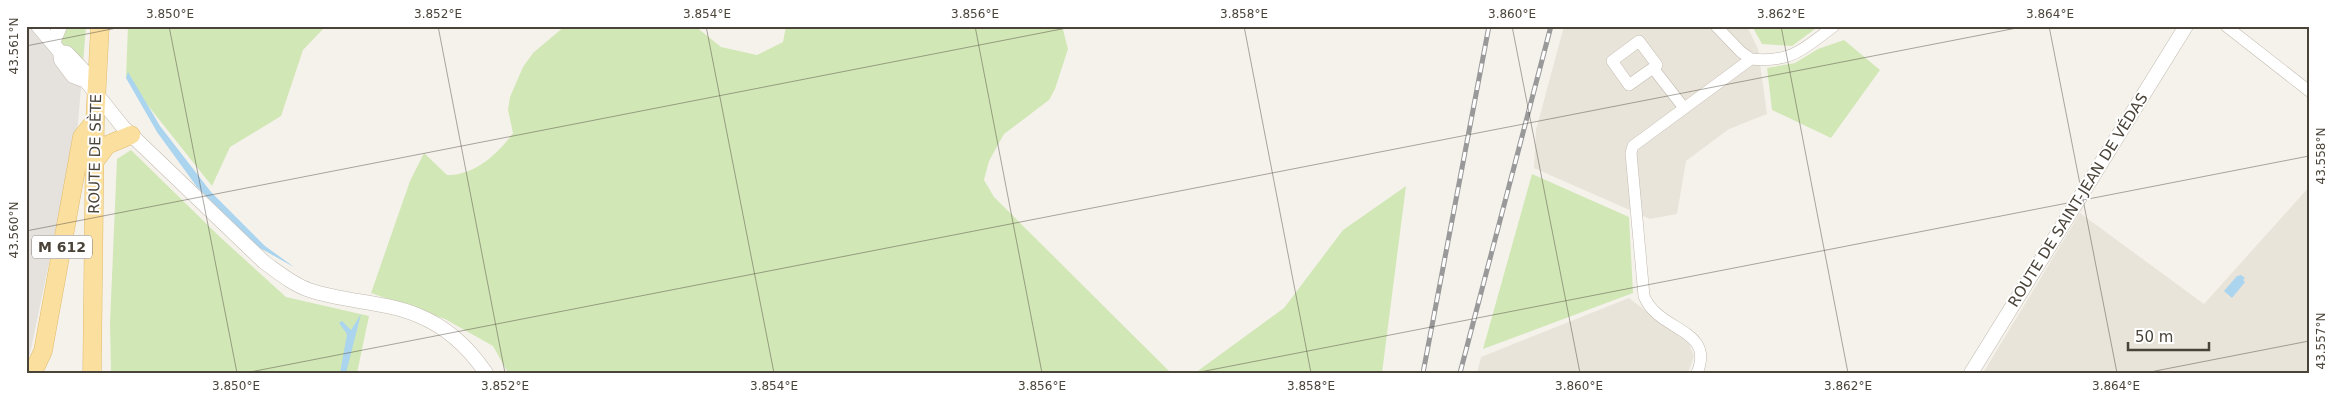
<svg xmlns="http://www.w3.org/2000/svg" width="2335" height="399" font-family="'DejaVu Sans',sans-serif">
  <style>
    .residential { fill: #e9e4da }
    .industrial { fill: #e5e1dd }
    .green { fill: #d2e7b6 }
    .water { fill: #abd4ef }
    .lines { fill: none; stroke-linecap: round; stroke-linejoin: round }
    .minor-casing { stroke: #c1baae; stroke-width: 12 }
    .tertiary-casing { stroke: #c1baae; stroke-width: 15 }
    .primary-casing { stroke: #e0bc6e; stroke-width: 19 }
    .minor { stroke: #fff; stroke-width: 11 }
    .tertiary { stroke: #fff; stroke-width: 14 }
    .primary { stroke: #fbdf9f; stroke-width: 18 }
    .rail-casing { stroke: #999; stroke-width: 5 }
    .rail { stroke: #fff; stroke-width: 3; stroke-dasharray: 9; stroke-linecap: butt }
    .ticks { fill: none; stroke: #4a4339; stroke-width: 1; stroke-opacity: 0.45 }
    .labels { text-anchor: middle; stroke-width: 4; stroke-linejoin: round; paint-order: stroke }
    .shield { fill: #fff; stroke: #807b74; stroke-width: 1 }
    .shield-label { font-size: 14px; font-weight: bold; fill: #4a4339 }
    .street-label { font-size: 15px; fill: #4a4339; stroke: #fff }
    .neatline { fill: none; stroke: #4a4339; stroke-width: 2 }
    .ticks-label { font-size: 12px; text-anchor: middle; fill: #4a4339 }
  </style>
  <rect width="100%" height="100%" fill="#f5f2ec"/>
  <!-- residential -->
  <path class="residential" d="M1564,26H1747L1758,49L1767,114L1729,129L1686,161L1677,214L1650,219L1534,168L1536,130Z
    M2309,187V373H1983L2080,213L2204,304Z
    M1629,298L1689,344L1694,356L1688,373H1477L1481,357Z"/>
  <!-- industrial -->
  <path class="industrial" d="M26,26H86L78,124L26,373Z"/>
  <!-- green -->
  <path class="green" d="M65,26H86L83,61L78,60L61,42Z
    M128,26H328L324,28L303,50L281,116L230,147L212,186L126,78Z
    M565,26H695L721,47L757,55L783,42L786,26H1062L1068,49L1055,89L1049,100L1004,134L989,161L984,180L994,197L1171,373H508L493,346L445,319L371,293L410,181L424,153L447,175C474,176 498,154 513,133L508,110L510,97L523,67L533,53Z
    M1752,26H1819L1792,46L1762,44Z
    M1844,40L1880,70L1831,138L1772,110L1767,68L1795,63L1818,49Z
    M131,150L220,237L286,297L369,316L357,373H111L110,323L117,159Z
    M1532,174L1629,217L1633,293L1483,349Z
    M1406,186L1382,373H1195L1284,308L1343,230Z"/>
  <!-- water -->
  <path class="water" d="M128,72L160,126L211,192L265,246L294,267L258,247L197,187L157,132L126,78Z
    M2241,275L2245,278L2243,280L2245,282L2232,298L2224,291L2237,276Z
    M361,314L346,373H340L347,334L339,323L342,321L351,330Z"/>
  <g class="lines">
    <defs>
      <path id="minor" d="M1716,26L1741,52L1751,59
        M2226,26L2309,91
        M1653,68L1657,65L1639,41L1612,61L1629,85L1653,68L1684,108
        M1697,373C1716,328 1658,332 1644,296L1631,153L1633,146L1751,59C1792,63 1803,49 1834,26"/>
      <path id="tertiary" d="M38,26L60,52L67,53L85,72L86,81
        M53,43L60,26
        M60,52L61,60L73,76L86,81L123,127L264,262C278,272 292,284 309,290C344,302 383,301 417,315C445,326 469,348 486,373
        M1971,373L2186,26"/>
      <path id="primary" d="M95,161L107,145L131,135
        M26,371L36,366L43,351L82,137L95,121
        M92,373L95,121L100,26"/>
    </defs>
    <!-- minor casing -->
    <use href="#minor" class="minor-casing"/>
    <!-- tertiary casing -->
    <use href="#tertiary" class="tertiary-casing"/>
    <!-- primary casing -->
    <use href="#primary" class="primary-casing"/>
    <!-- minor -->
    <use href="#minor" class="minor"/>
    <!-- tertiary -->
    <use href="#tertiary" class="tertiary"/>
    <!-- primary -->
    <use href="#primary" class="primary"/>
    <defs>
      <path id="rail" d="M1423,373L1489,26
        M1460,373L1551,26"/>
    </defs>
    <!-- rail casing -->
    <use href="#rail" class="rail-casing"/>
    <!-- rail -->
    <use href="#rail" class="rail"/>
  </g>
  <!-- ticks -->
  <path class="ticks" d="M169,26L237,373M438,26L505,373M706,26L774,373M975,26L1042,373M1244,26L1311,373M1512,26L1580,373M1781,26L1848,373M2049,26L2117,373M26,46L127,26M26,231L1077,26M245,373L2027,26M1195,373L2309,156M2145,373L2309,341"/>
  <g class="labels">
    <!-- shield labels -->
    <rect class="shield" x="32" y="235.5" width="60" height="23" rx="4"/>
    <g class="shield-label">
      <text x="62" y="252">M 612</text>
    </g>
    <!-- street labels -->
    <g class="street-label">
      <text transform="translate(95 154) rotate(-89)" y="5">ROUTE DE SÈTE</text>
      <text transform="translate(2078 200) rotate(-58)" y="5">ROUTE DE SAINT-JEAN DE VÉDAS</text>
    </g>
  </g>
  <!-- border -->
  <rect width="2335" height="399" fill="none" stroke="#ffffff" stroke-width="55"/>
  <!-- scale -->
  <path d="M2128 342v8h81v-8" fill="none" stroke="#4a4339" stroke-width="2.5"/>
  <text x="2135" y="342" font-size="15" fill="#4a4339" stroke="#ffffff" stroke-width="4" paint-order="stroke">50 m</text>
  <rect x="28" y="28" width="2280" height="344" class="neatline"/>
  <g class="ticks-label">
    <text x="170" y="18">3.850°E</text>
    <text x="438" y="18">3.852°E</text>
    <text x="707" y="18">3.854°E</text>
    <text x="975" y="18">3.856°E</text>
    <text x="1244" y="18">3.858°E</text>
    <text x="1512" y="18">3.860°E</text>
    <text x="1781" y="18">3.862°E</text>
    <text x="2050" y="18">3.864°E</text>
    <text transform="translate(14 46) rotate(-90)" y="4">43.561°N</text>
    <text transform="translate(2321 156) rotate(-90)" y="4">43.558°N</text>
    <text transform="translate(14 230) rotate(-90)" y="4">43.560°N</text>
    <text transform="translate(2321 341) rotate(-90)" y="4">43.557°N</text>
    <text x="236" y="390">3.850°E</text>
    <text x="505" y="390">3.852°E</text>
    <text x="774" y="390">3.854°E</text>
    <text x="1042" y="390">3.856°E</text>
    <text x="1311" y="390">3.858°E</text>
    <text x="1579" y="390">3.860°E</text>
    <text x="1848" y="390">3.862°E</text>
    <text x="2116" y="390">3.864°E</text>
  </g>
</svg>
